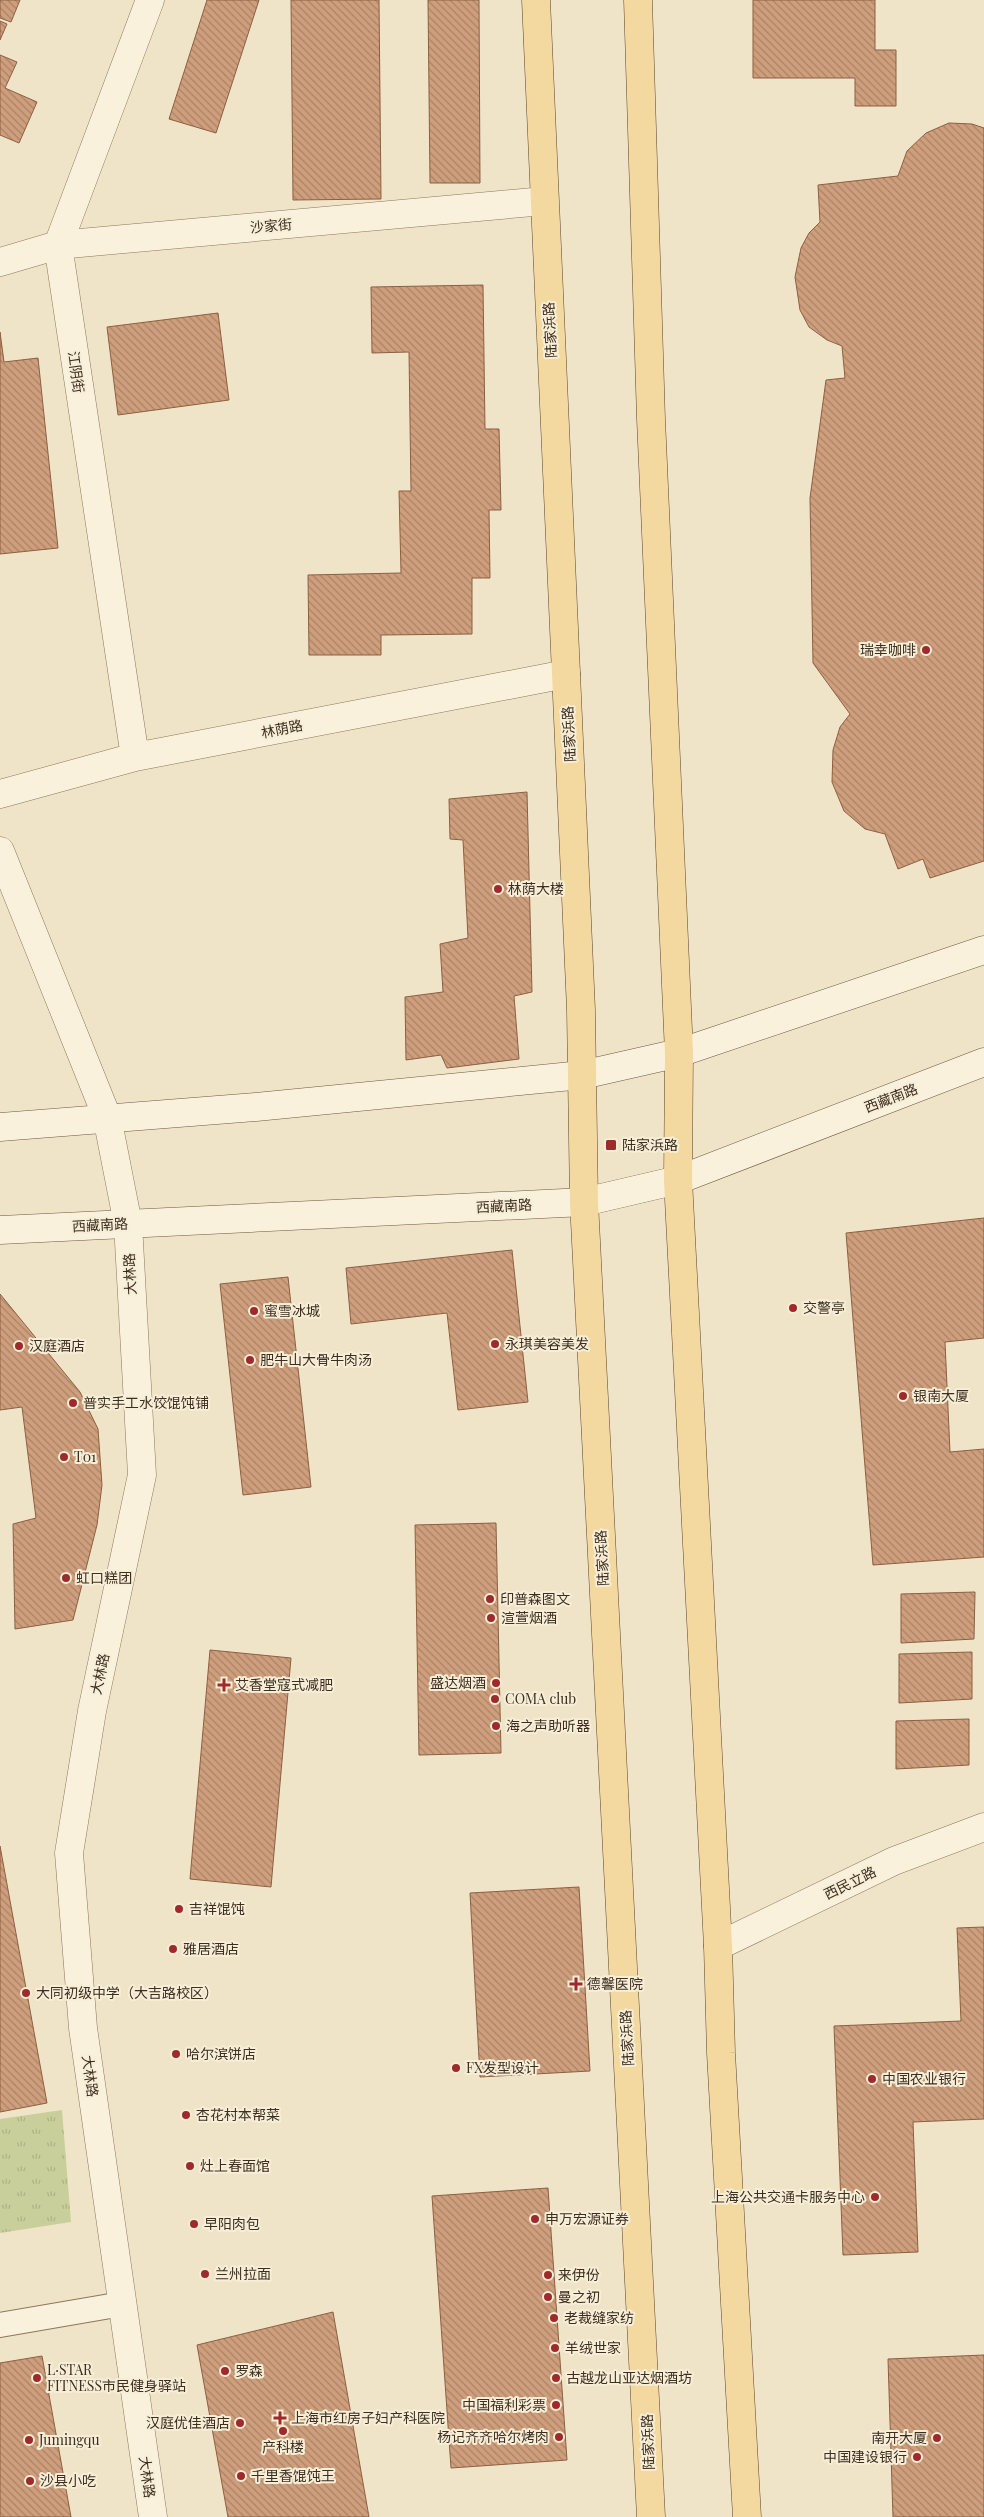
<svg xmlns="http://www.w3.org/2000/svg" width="984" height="2517" font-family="'Playfair Display','Noto Sans SC',serif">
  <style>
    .grass { fill: url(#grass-tufts) }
    .building { fill: url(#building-back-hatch); stroke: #8d5f41 }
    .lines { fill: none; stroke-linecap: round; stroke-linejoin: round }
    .lane-casing { stroke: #8d765c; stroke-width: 26 }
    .street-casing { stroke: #8d765c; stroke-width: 29 }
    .secondary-casing { stroke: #6f573f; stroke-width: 29 }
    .primary-casing { stroke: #5b4430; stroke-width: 29 }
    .lane { stroke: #faf1dc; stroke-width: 24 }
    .street { stroke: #faf1dc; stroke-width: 28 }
    .secondary { stroke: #faf1dc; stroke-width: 28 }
    .primary { stroke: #f3d9a0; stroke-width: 28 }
    .poi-dot { fill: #9e2a2b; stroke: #f7eed8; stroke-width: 2 }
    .labels { text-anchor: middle; stroke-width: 4; stroke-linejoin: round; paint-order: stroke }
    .street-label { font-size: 14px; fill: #3d2e20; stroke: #f7eed8 }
    .poi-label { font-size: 14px; fill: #3d2e20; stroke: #f7eed8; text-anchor: start }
  </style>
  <defs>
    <pattern id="grass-tufts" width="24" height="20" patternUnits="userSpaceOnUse" patternTransform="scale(1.25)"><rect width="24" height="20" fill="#c9cf9b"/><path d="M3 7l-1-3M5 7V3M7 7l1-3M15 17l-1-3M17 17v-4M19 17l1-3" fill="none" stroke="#aeb285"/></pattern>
    <pattern id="building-back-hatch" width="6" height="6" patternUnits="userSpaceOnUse" patternTransform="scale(1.25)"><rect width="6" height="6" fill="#cf9f7d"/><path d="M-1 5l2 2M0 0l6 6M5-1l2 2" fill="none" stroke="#a98266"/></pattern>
  </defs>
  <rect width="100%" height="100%" fill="#f0e4c8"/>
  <!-- grass -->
  <path class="grass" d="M62,2110L71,2222L0,2233V2119Z"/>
  <!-- building -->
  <path class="building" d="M0,0H20L11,22L0,18Z
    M207,0H259L216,133L169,119Z
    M291,0H379L381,199L293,200Z
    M428,0H479L480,183H430Z
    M753,0H875V50H896V106H855V78H753Z
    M0,21L7,24L0,40Z
    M0,55L17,62L5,88L37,102L19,143L0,135Z
    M949,123L972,124L984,128V861L930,878L923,859L898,869L885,834L865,829L844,811L832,782L833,750L840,727L850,714L813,663L810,498L826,380L845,378L842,346L827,340L809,327L800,310L795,277L801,248L809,233L820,222L818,185L898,176L907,151L926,133Z
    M483,285L485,429H499L501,510H489L490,578H472V634L381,635V655H309L308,575L401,573L399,491H411L409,352L372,353L371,287Z
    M218,313L229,400L118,415L107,327Z
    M0,332L4,362L38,358L58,548L0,554Z
    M527,792L532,992L514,996L519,1059L447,1068L441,1055L406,1060L405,997L443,992L440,944L468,938L463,840L450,839L449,799Z
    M984,1218V1338L945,1342L950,1452L984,1449V1557L873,1565L846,1233Z
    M512,1250L528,1402L458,1410L447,1313L351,1324L346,1268Z
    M288,1277L311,1487L243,1495L220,1284Z
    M0,1294L80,1392L98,1429L102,1485L97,1525L73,1620L15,1629L13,1524L36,1518L22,1407L0,1410Z
    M496,1523L501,1753L419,1755L415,1525Z
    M975,1592L974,1639L901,1643V1594Z
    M210,1650L291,1658L271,1887L190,1879Z
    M972,1652V1699L899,1703V1654Z
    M969,1719V1765L896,1769V1721Z
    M0,1846L47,2103L0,2112Z
    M579,1887L590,2071L480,2077L470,1893Z
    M984,1927V2119L913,2122L918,2252L843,2255L834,2026L961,2021L957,1928Z
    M548,2188L567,2460L451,2468L432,2196Z
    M333,2312L369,2517H228L197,2345Z
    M984,2355V2517H893L888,2359Z
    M42,2356L71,2517H0V2363Z"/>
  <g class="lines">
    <defs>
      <path id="lane" d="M0,2325L122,2304"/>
      <path id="street" d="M0,262L58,245L544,201
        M135,757L58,245L150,0
        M0,794L135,757L566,674
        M0,851L107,1117L128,1224L142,1475L92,1711L69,1853L83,2028L153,2517
        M718,1946L894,1861L984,1827"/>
      <path id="secondary" d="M0,1127L256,1107L582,1075L679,1053L984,950
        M0,1230L584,1202L678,1180L984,1062"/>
      <path id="primary" d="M536,0L581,1010L584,1202L651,2517
        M638,0L651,419L679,1053L678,1180L718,1946L721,2053L747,2517"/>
    </defs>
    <!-- lane casing -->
    <use href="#lane" class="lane-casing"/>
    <!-- street casing -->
    <use href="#street" class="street-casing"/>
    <!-- secondary casing -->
    <use href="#secondary" class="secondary-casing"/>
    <!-- primary casing -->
    <use href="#primary" class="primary-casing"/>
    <!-- lane -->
    <use href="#lane" class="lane"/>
    <!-- street -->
    <use href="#street" class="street"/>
    <!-- secondary -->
    <use href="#secondary" class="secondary"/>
    <!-- primary -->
    <use href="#primary" class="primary"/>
  </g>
  <!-- markers -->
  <g class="poi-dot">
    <circle cx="926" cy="650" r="5"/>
    <circle cx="498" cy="889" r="5"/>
    <rect x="605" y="1139" width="12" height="12" rx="2.5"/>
    <circle cx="793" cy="1308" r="5"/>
    <circle cx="254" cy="1311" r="5"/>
    <circle cx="495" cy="1344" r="5"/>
    <circle cx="19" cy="1346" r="5"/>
    <circle cx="250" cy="1360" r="5"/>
    <circle cx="903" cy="1396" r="5"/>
    <circle cx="73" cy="1403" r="5"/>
    <circle cx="64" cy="1457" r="5"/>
    <circle cx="66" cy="1578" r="5"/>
    <circle cx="490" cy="1599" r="5"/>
    <circle cx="491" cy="1618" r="5"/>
    <circle cx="496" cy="1683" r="5"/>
    <path d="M221.5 1677.5h5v5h5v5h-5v5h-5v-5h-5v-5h5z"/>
    <circle cx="495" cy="1699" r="5"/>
    <circle cx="496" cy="1726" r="5"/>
    <circle cx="179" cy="1909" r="5"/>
    <circle cx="173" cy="1949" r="5"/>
    <path d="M573.5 1976.5h5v5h5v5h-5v5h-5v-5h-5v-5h5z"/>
    <circle cx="26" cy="1993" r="5"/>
    <circle cx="176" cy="2054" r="5"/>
    <circle cx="456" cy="2068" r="5"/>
    <circle cx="872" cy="2079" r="5"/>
    <circle cx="186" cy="2115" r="5"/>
    <circle cx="190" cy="2166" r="5"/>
    <circle cx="875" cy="2197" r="5"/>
    <circle cx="535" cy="2219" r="5"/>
    <circle cx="194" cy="2224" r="5"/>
    <circle cx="205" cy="2274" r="5"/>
    <circle cx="548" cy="2275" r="5"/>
    <circle cx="548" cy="2297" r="5"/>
    <circle cx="554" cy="2318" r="5"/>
    <circle cx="555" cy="2348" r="5"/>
    <circle cx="225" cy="2371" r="5"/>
    <circle cx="37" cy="2378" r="5"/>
    <circle cx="556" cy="2378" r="5"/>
    <circle cx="556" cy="2405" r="5"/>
    <path d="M277.5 2410.5h5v5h5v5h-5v5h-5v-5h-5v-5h5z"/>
    <circle cx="240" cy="2423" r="5"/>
    <circle cx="283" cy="2431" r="5"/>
    <circle cx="559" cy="2437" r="5"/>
    <circle cx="937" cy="2438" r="5"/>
    <circle cx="29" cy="2440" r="5"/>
    <circle cx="917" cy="2457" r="5"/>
    <circle cx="241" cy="2476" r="5"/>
    <circle cx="30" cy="2481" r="5"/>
  </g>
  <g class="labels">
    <!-- street labels -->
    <g class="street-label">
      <text transform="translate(271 226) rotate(-5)" y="5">沙家街</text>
      <text transform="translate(550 330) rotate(-93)" y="5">陆家浜路</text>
      <text transform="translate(76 372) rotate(82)" y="5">江阴街</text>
      <text transform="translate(282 729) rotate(-11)" y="5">林荫路</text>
      <text transform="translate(569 734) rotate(-93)" y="5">陆家浜路</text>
      <text transform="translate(891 1098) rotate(-21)" y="5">西藏南路</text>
      <text transform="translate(504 1206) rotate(-3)" y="5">西藏南路</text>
      <text transform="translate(100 1225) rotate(-3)" y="5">西藏南路</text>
      <text transform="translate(130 1274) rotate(-93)" y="5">大林路</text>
      <text transform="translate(602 1558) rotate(-93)" y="5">陆家浜路</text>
      <text transform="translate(100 1674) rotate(-78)" y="5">大林路</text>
      <text transform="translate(850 1883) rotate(-26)" y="5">西民立路</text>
      <text transform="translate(627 2038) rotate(-93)" y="5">陆家浜路</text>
      <text transform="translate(90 2076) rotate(82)" y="5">大林路</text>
      <text transform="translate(648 2442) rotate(-92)" y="5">陆家浜路</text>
      <text transform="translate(147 2477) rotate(82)" y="5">大林路</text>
    </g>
    <!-- poi labels -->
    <g class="poi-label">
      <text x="916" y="655" text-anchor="end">瑞幸咖啡</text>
      <text x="508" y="894">林荫大楼</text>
      <text x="622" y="1150">陆家浜路</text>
      <text x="803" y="1313">交警亭</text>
      <text x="264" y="1316">蜜雪冰城</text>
      <text x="505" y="1349">永琪美容美发</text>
      <text x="29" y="1351">汉庭酒店</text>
      <text x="260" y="1365">肥牛山大骨牛肉汤</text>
      <text x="913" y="1401">银南大厦</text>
      <text x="83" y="1408">普实手工水饺馄饨铺</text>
      <text x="74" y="1462">T01</text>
      <text x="76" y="1583">虹口糕团</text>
      <text x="500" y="1604">印普森图文</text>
      <text x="501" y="1623">渲萱烟酒</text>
      <text x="486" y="1688" text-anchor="end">盛达烟酒</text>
      <text x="235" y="1690">艾香堂寇式减肥</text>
      <text x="505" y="1704">COMA club</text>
      <text x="506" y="1731">海之声助听器</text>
      <text x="189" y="1914">吉祥馄饨</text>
      <text x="183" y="1954">雅居酒店</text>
      <text x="587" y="1989">德馨医院</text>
      <text x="36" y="1998">大同初级中学（大吉路校区）</text>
      <text x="186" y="2059">哈尔滨饼店</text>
      <text x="466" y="2073">FX发型设计</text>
      <text x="882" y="2084">中国农业银行</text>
      <text x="196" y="2120">杏花村本帮菜</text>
      <text x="200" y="2171">灶上春面馆</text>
      <text x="865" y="2202" text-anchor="end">上海公共交通卡服务中心</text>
      <text x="545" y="2224">申万宏源证券</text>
      <text x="204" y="2229">早阳肉包</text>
      <text x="215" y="2279">兰州拉面</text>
      <text x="558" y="2280">来伊份</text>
      <text x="558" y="2302">曼之初</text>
      <text x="564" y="2323">老裁缝家纺</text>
      <text x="565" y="2353">羊绒世家</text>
      <text x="47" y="2375">L·STAR<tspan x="47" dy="16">FITNESS市民健身驿站</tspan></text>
      <text x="235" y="2376">罗森</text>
      <text x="566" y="2383">古越龙山亚达烟酒坊</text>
      <text x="546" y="2410" text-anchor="end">中国福利彩票</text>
      <text x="291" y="2423">上海市红房子妇产科医院</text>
      <text x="230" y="2428" text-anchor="end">汉庭优佳酒店</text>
      <text x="549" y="2442" text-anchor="end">杨记齐齐哈尔烤肉</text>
      <text x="927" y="2443" text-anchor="end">南开大厦</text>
      <text x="39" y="2445">Jumingqu</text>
      <text x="283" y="2452" text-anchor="middle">产科楼</text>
      <text x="907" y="2462" text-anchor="end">中国建设银行</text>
      <text x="251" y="2481">千里香馄饨王</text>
      <text x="40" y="2486">沙县小吃</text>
    </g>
  </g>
</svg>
